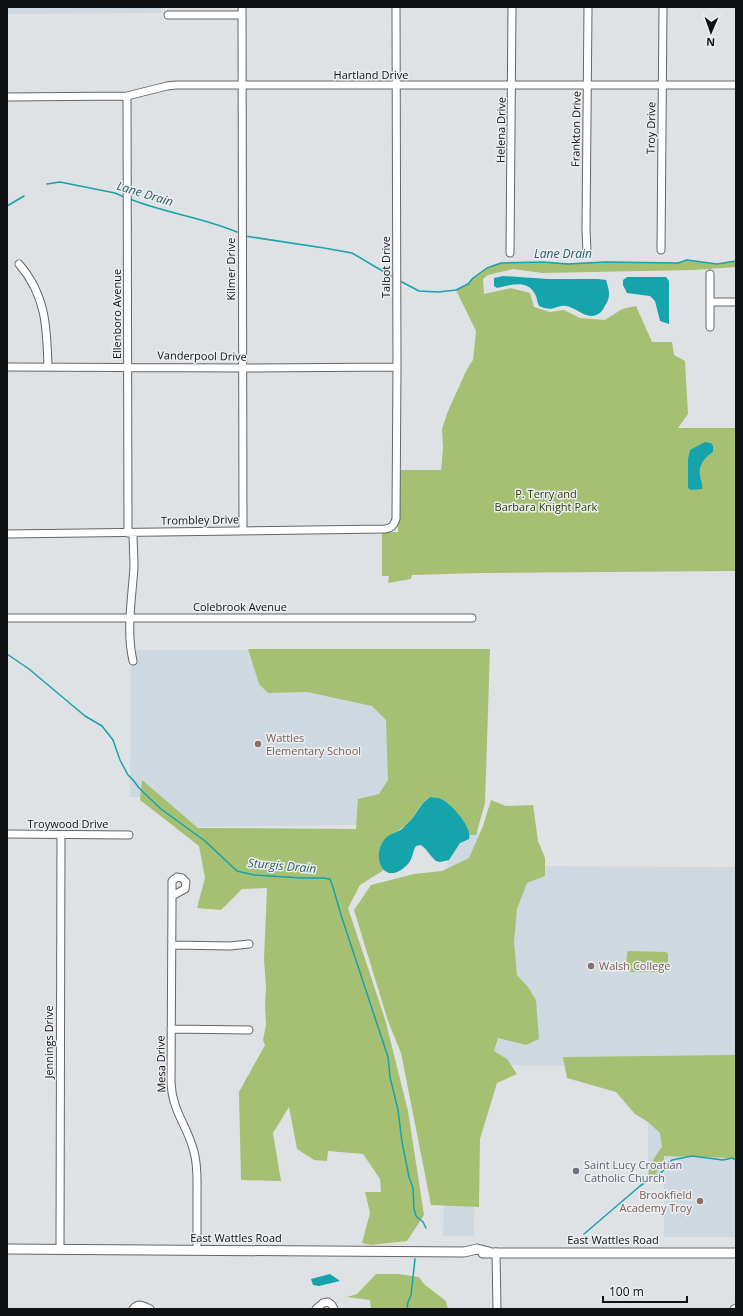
<svg xmlns="http://www.w3.org/2000/svg" width="743" height="1316" font-family="'Open Sans',sans-serif">
  <style>
    .built { fill: #ced8e0 }
    .green { fill: #a5c073 }
    .water { fill: #15a3ac }
    .lines { fill: none; stroke-linecap: round; stroke-linejoin: round }
    .stream { stroke: #15a3ac; stroke-width: 1.5 }
    .minor-casing { stroke: #646669; stroke-width: 9 }
    .secondary-casing { stroke: #646669; stroke-width: 11 }
    .minor { stroke: #fff; stroke-width: 7 }
    .secondary { stroke: #fff; stroke-width: 9 }
    .education-dot { fill: #8d6e63; stroke: #eceff2; stroke-width: 1.5 }
    .worship-dot { fill: #6b7280; stroke: #eceff2; stroke-width: 1.5 }
    .labels { text-anchor: middle; stroke-width: 3; stroke-linejoin: round; paint-order: stroke }
    .street-label { font-size: 11px; fill: #101112; stroke: #eceff2 }
    .park-label { font-size: 11px; fill: #2c3c00; stroke: #eceff2 }
    .education-label { font-size: 11px; fill: #785e54; stroke: #eceff2; text-anchor: start }
    .worship-label { font-size: 11px; fill: #5b616d; stroke: #eceff2; text-anchor: start }
    .water-label { font-size: 12px; font-style: italic; fill: #2a5d61; stroke: #eceff2 }
  </style>
  <rect width="100%" height="100%" fill="#dfe2e4"/>
  <!-- built -->
  <path class="built" d="M7,7H161V13L7,14Z
    M131,650H479L478,866L736,867V1237H664V1166L648,1179V1066L476,1065L474,1236H443L448,825H356L186,827L148,797H130Z"/>
  <!-- green -->
  <path class="green" d="M687,260L717,264L736,261V267L694,270L542,273L513,269L488,275L483,279L484,294L511,288L530,293L534,307L550,312L564,310L580,318L605,320L622,309L636,306L652,342H672L674,355L685,361L688,414L678,428H736V571L480,573L412,575L411,579L388,583L389,576H382V532H398L399,470H441L443,448L442,429L448,411L467,369L473,360L476,331L456,290L468,284L473,278L487,268L501,263L543,262L568,264L607,262L678,263Z
    M248,649H490L485,803L476,835H470C466,822 443,790 427,799C419,805 415,816 408,823C397,834 379,837 380,856C380,862 381,865 384,870L360,885L348,908L385,1019L408,1111L424,1215L407,1241L371,1245L362,1243L370,1213L365,1192H381L380,1179L363,1154L328,1151L327,1161L314,1160L297,1149L289,1107L273,1133L281,1181L241,1180L239,1092L265,1045L263,1040L266,1025L265,1005L266,988L264,959L267,888L242,889L221,910L197,908L205,878L199,846L140,800L142,780L198,828L356,829L358,799L379,794L388,780L386,720L372,706L307,692L268,693L259,684Z
    M491,800L506,806L533,805L538,841L545,858V876L527,883L517,909L514,942L517,975L528,987L536,1000L539,1039L526,1045L498,1038L494,1051L507,1059L517,1074L497,1083L480,1139L479,1207L431,1205L401,1053L388,1021L354,910L371,885L414,874L442,871L469,858L483,826Z
    M628,951L666,952L668,954V969L665,972H630L626,967L627,953Z
    M736,1055V1158L664,1156V1166L648,1181C648,1166 653,1159 662,1147L660,1133L648,1122L635,1114L616,1092L567,1078L563,1057Z
    M376,1274H398L419,1277L424,1284L446,1301L448,1309H371L370,1300L347,1297L357,1294Z"/>
  <!-- water -->
  <path class="water" d="M503,276L548,279H598L606,280C609,289 611,296 606,304C604,307 603,310 601,312C589,323 578,308 566,306C562,305 558,307 554,308C549,310 544,308 539,306C537,302 537,297 535,294C527,279 510,285 497,288L494,286V278Z
    M627,277H666L669,281V324L660,321L655,301L650,296L627,293L623,285V280Z
    M705,442L711,443L713,446V452C705,457 698,465 700,476C701,481 703,484 702,489L691,490L688,488V459L690,450Z
    M431,797C434,798 438,797 441,799C451,803 473,828 469,839L460,843L449,860L440,862L436,861C430,856 427,849 421,845L416,846C412,852 413,860 407,865C384,888 371,857 384,840C388,834 396,833 402,829C405,826 408,823 411,820C418,812 421,802 431,797Z
    M330,1274L340,1281L319,1286L313,1285L311,1279Z"/>
  <g class="lines">
    <!-- stream -->
    <path class="stream" d="M47,184L60,182L115,193L124,197
      M130,199C164,213 202,217 237,232
      M7,206L24,196
      M245,236L324,248L352,253L391,276
      M400,281L419,291L438,292L456,290L468,284L473,278L487,268L501,263L543,262L568,264L605,262L678,263L687,260L717,264L736,261
      M7,654L29,669L85,716L102,726L113,740L120,760L128,775L133,780L140,789L161,809L205,841L237,871L254,875L301,878H323L330,879L333,887L341,915L388,1057L390,1077L398,1110L402,1142L409,1177L413,1188L414,1209L416,1216L423,1222L426,1228
      M584,1234L640,1186L663,1171L672,1160L692,1156L723,1160L732,1158L736,1160
      M407,1309L408,1302L411,1295L415,1259"/>
    <defs>
      <path id="minor" d="M242,7L243,530
        M168,15H242
        M127,96L128,533
        M7,97L127,96L167,86L176,85H736
        M661,250L663,7
        M587,252L586,229L588,7
        M510,253L512,7
        M19,264C46,295 47,328 48,367
        M710,302H736
        M710,327V274
        M7,367L242,368L397,367
        M133,533C133,544 134,555 134,567C132,598 126,631 133,661
        M7,534L385,529C392,528 394,525 396,519L397,367L396,7
        M7,618H472
        M7,834L129,835
        M172,896V881L177,877L182,878L186,882L185,889L172,896V900L171,1082C172,1112 188,1126 194,1152C198,1166 197,1180 197,1195C197,1213 197,1232 197,1250
        M172,945L230,946L249,944
        M171,1029L249,1030
        M60,1249L61,835
        M496,1252L497,1309
        M133,1309C139,1302 144,1306 150,1309
        M316,1309L323,1303L328,1302L332,1305L334,1309
        M734,1309L736,1308"/>
      <path id="secondary" d="M7,1249L464,1252L477,1249L489,1252
        M483,1253H736"/>
    </defs>
    <!-- minor casing -->
    <use href="#minor" class="minor-casing"/>
    <!-- secondary casing -->
    <use href="#secondary" class="secondary-casing"/>
    <!-- minor -->
    <use href="#minor" class="minor"/>
    <!-- secondary -->
    <use href="#secondary" class="secondary"/>
  </g>
  <!-- markers -->
  <g class="education-dot">
    <circle cx="258" cy="744" r="4"/>
    <circle cx="591" cy="966" r="4"/>
    <circle cx="700" cy="1201" r="4"/>
  </g>
  <circle class="worship-dot" cx="576" cy="1171" r="4"/>
  <g class="labels">
    <!-- street labels -->
    <g class="street-label">
      <text x="371" y="79">Hartland Drive</text>
      <text transform="translate(651 128) rotate(-89)" y="4">Troy Drive</text>
      <text transform="translate(576 129) rotate(-89)" y="4">Frankton Drive</text>
      <text transform="translate(501 130) rotate(-89)" y="4">Helena Drive</text>
      <text transform="translate(386 267) rotate(-90)" y="4">Talbot Drive</text>
      <text transform="translate(231 269) rotate(-90)" y="4">Kilmer Drive</text>
      <text transform="translate(117 314) rotate(-90)" y="4">Ellenboro Avenue</text>
      <text transform="translate(202 356) rotate(1)" y="4">Vanderpool Drive</text>
      <text transform="translate(200 520) rotate(-1)" y="4">Trombley Drive</text>
      <text x="240" y="611">Colebrook Avenue</text>
      <text x="68" y="828">Troywood Drive</text>
      <text transform="translate(49 1042) rotate(-90)" y="4">Jennings Drive</text>
      <text transform="translate(161 1064) rotate(-91)" y="4">Mesa Drive</text>
      <text x="236" y="1242">East Wattles Road</text>
      <text x="613" y="1244">East Wattles Road</text>
    </g>
    <!-- park labels -->
    <g class="park-label">
      <text x="546" y="498">P. Terry and<tspan x="546" dy="13">Barbara Knight Park</tspan></text>
    </g>
    <!-- education labels -->
    <g class="education-label">
      <text x="266" y="742">Wattles<tspan x="266" dy="13">Elementary School</tspan></text>
      <text x="599" y="970">Walsh College</text>
      <text x="692" y="1199" text-anchor="end">Brookfield<tspan x="692" dy="13">Academy Troy</tspan></text>
    </g>
    <!-- worship labels -->
    <g class="worship-label">
      <text x="584" y="1169">Saint Lucy Croatian<tspan x="584" dy="13">Catholic Church</tspan></text>
    </g>
    <!-- water labels -->
    <g class="water-label">
      <text transform="translate(145 194) rotate(17)" y="4">Lane Drain</text>
      <text x="563" y="258">Lane Drain</text>
      <text transform="translate(282 866) rotate(5)" y="4">Sturgis Drain</text>
    </g>
  </g>
  <!-- border -->
  <rect width="743" height="1316" fill="none" stroke="#101112" stroke-width="16"/>
  <!-- north arrow -->
  <g transform="translate(711 32) rotate(182)" stroke="#eceff2" stroke-width="3" paint-order="stroke">
  <path d="M0-3L7 15L0 10L-7 15Z" fill="#101112"/>
  <text y="-6" font-size="11" font-weight="bold" text-anchor="middle" fill="#101112">N</text>
  </g>
  <!-- scale -->
  <path d="M603 1296v6h84v-6" fill="none" stroke="#101112" stroke-width="2"/>
  <text x="609" y="1296" font-size="12" fill="#101112" stroke="#eceff2" stroke-width="3" paint-order="stroke">100 m</text>
</svg>
